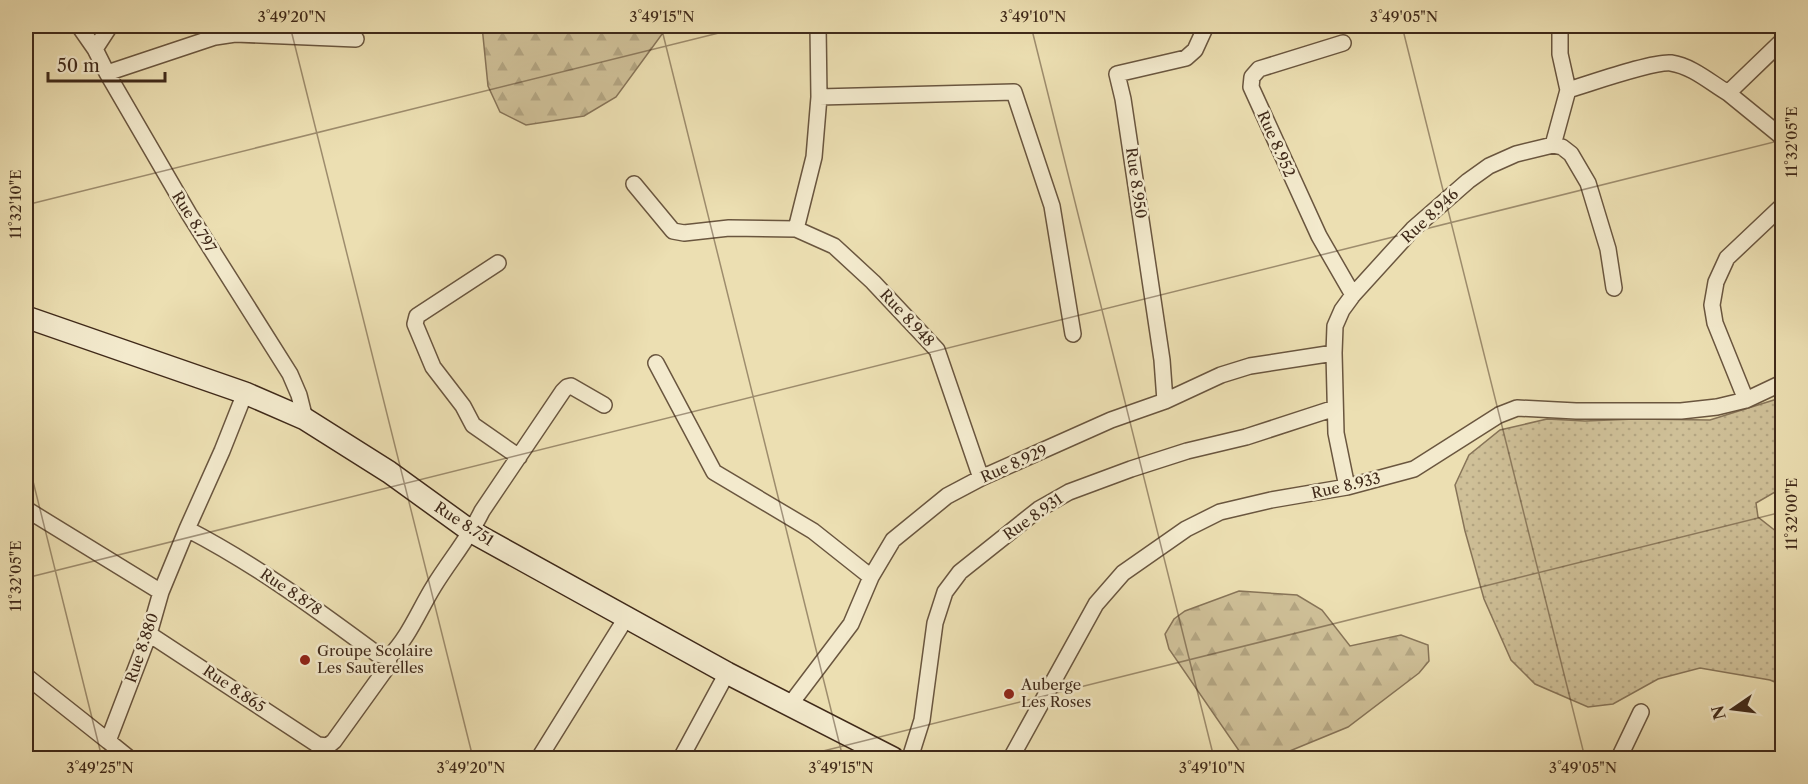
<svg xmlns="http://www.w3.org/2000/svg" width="1808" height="784" font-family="'Libre Caslon Text',serif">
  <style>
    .grass { fill: url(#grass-dots); stroke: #877458; stroke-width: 1.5 }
    .forest { fill: url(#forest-firs); stroke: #877458; stroke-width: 1.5 }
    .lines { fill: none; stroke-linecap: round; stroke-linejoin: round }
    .street-casing { stroke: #6a563f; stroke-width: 18 }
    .secondary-casing { stroke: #3f2919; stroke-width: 24 }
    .street { stroke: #f3eacd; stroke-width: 15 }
    .secondary { stroke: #f3eacd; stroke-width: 21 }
    .ticks { fill: none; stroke: #3f2919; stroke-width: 1.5; stroke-opacity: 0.45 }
    .poi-dot { fill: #8f2418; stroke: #f3eacd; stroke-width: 2 }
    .labels { text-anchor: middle; stroke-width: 5; stroke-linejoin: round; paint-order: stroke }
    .street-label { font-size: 15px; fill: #3f2919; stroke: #f3eacd }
    .poi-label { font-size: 15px; fill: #3f2919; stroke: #f3eacd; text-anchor: start }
    .neatline { fill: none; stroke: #3f2919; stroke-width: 2 }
    .ticks-label { font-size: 15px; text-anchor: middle; fill: #3f2919 }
  </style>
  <defs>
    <pattern id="grass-dots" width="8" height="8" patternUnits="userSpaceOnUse" patternTransform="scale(1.5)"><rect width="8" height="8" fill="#cfc098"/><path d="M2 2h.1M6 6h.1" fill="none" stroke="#b3a582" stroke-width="1.8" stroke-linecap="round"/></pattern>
    <pattern id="forest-firs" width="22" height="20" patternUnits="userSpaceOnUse" patternTransform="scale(1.5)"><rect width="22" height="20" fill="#cfc098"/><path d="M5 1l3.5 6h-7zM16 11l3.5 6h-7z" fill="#b3a582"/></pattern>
  </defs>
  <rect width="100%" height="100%" fill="#ecdfb2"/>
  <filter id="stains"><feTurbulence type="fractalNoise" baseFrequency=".00333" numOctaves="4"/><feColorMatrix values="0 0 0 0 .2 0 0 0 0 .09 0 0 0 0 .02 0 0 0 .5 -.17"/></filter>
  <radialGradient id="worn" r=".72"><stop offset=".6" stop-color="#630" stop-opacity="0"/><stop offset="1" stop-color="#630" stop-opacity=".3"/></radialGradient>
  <!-- grass -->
  <path class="grass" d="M1782,395V488L1756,503L1758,517L1782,536V685L1770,680L1700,668L1658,679L1613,704L1588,707L1535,684L1511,660L1484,599L1465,531L1455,485L1469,455L1500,430L1547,419L1585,421L1635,419L1710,420L1777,399Z"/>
  <!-- forest -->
  <path class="forest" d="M482,26H668L616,97L584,116L526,125L500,112L488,86Z
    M1239,591L1297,595L1322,610L1350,646L1401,635L1428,645L1429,661L1419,673L1348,727L1280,755L1244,758L1169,649L1165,634L1174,619L1185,611Z"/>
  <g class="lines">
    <defs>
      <path id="street" d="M79,26L95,49
        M110,26L95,49L107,73L189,214L290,374L299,395L305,419
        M1782,41L1728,93L1782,137
        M1343,43L1259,69L1252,77L1251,87L1319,236L1353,295
        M107,73L215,37L235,34L356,39
        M1568,90C1589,84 1653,61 1671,63C1692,66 1711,83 1728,93
        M819,97L1014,92L1052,206L1073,334
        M1553,145L1568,90L1560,54V26
        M634,184L673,231L684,233L729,228L796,229L834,246L873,282L937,350L981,478
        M796,229L814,157L819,97L818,26
        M498,263L417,316L415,324L433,367L463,406L473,425L519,457
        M656,363L714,472L813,531L871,577
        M245,393L222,451L187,529C255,564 316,609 377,654L389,657C409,637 419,610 434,586C450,560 469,538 482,511L563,391L567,387L571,386L604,405
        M1746,400L1715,323L1712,305L1716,282L1727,258L1782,206
        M1165,401L1162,360L1123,99L1117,74L1186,58L1195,50L1206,26
        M1347,487L1336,433L1334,353L1335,326L1342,310L1353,295L1413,229L1468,181L1489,166L1516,154L1553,145L1562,147L1571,154L1588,183L1608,249L1614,288
        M26,509L161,592
        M149,634L318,745L328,746L334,741L388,666L389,657
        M26,676L108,741
        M789,706L851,624L871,577L893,540L947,496L981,478L1111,420L1165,401L1221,375L1250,366L1334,353
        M129,758L108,741L149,634L161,592L187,529
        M539,758L626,618
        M681,758L727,673
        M910,758L922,720L935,623L945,592L960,572L1039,509L1069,492L1131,469L1187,451L1246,437L1335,408
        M1011,758L1096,604L1123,573L1186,529L1220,512L1271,500L1347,487L1414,469L1499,415L1517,408L1576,411H1681L1717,407L1746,400L1782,383
        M1619,758L1641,712"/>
      <path id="secondary" d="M26,317L245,393L305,419L389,472L472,532L727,673L893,758"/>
    </defs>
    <!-- street casing -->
    <use href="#street" class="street-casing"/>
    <!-- secondary casing -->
    <use href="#secondary" class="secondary-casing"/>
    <!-- street -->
    <use href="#street" class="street"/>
    <!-- secondary -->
    <use href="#secondary" class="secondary"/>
  </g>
  <!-- ticks -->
  <path class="ticks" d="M290,26L473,758M661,26L843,758M1031,26L1214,758M1402,26L1585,758M1773,26L1782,64M26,205L747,26M26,453L102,758M26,578L1782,140M795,758L1782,512"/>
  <!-- markers -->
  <g class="poi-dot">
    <circle cx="305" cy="660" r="6"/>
    <circle cx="1009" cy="694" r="6"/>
  </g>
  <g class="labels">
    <!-- street labels -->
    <g class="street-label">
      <text transform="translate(1276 144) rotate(66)" y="5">Rue 8.952</text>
      <text transform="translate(1136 183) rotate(82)" y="5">Rue 8.950</text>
      <text transform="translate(1430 216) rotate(-43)" y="5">Rue 8.946</text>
      <text transform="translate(194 222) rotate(58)" y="5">Rue 8.797</text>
      <text transform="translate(907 318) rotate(47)" y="5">Rue 8.948</text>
      <text transform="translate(1014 464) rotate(-24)" y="5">Rue 8.929</text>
      <text transform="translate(1346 486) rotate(-13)" y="5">Rue 8.933</text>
      <text transform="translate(1033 517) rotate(-35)" y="5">Rue 8.931</text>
      <text transform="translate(464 524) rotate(33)" y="5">Rue 8.751</text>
      <text transform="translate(291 592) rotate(34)" y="5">Rue 8.878</text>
      <text transform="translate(142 648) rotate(-71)" y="5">Rue 8.880</text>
      <text transform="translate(234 689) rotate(34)" y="5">Rue 8.865</text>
    </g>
    <!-- poi labels -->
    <g class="poi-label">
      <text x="317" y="656">Groupe Scolaire<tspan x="317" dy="17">Les Sauterelles</tspan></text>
      <text x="1021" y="690">Auberge<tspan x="1021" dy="17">Les Roses</tspan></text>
    </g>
  </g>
  <!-- margin -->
  <rect width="1808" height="784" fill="none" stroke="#ecdfb2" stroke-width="66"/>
  <!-- north arrow -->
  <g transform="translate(1733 709) rotate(256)" stroke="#f3eacd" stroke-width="4.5" paint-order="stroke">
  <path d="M0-4.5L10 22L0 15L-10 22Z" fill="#3f2919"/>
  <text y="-9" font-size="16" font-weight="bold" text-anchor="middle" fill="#3f2919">N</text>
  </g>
  <!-- scale -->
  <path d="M48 72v9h117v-9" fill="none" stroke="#3f2919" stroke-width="3"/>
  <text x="57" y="72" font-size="18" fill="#3f2919" stroke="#f3eacd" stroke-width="4.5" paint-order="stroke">50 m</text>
  <rect x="33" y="33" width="1742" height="718" class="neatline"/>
  <g class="ticks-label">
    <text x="292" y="22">3°49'20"N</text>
    <text x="662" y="22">3°49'15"N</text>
    <text x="1033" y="22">3°49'10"N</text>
    <text x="1404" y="22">3°49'05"N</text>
    <text transform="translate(1792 142) rotate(-90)" y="5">11°32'05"E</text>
    <text transform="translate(16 204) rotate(-90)" y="5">11°32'10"E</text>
    <text transform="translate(1792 514) rotate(-90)" y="5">11°32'00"E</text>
    <text transform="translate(16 576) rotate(-90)" y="5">11°32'05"E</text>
    <text x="100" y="773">3°49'25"N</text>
    <text x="471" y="773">3°49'20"N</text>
    <text x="841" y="773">3°49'15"N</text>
    <text x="1212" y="773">3°49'10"N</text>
    <text x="1583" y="773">3°49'05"N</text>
  </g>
  <rect width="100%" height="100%" filter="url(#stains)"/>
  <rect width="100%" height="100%" fill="url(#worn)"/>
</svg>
